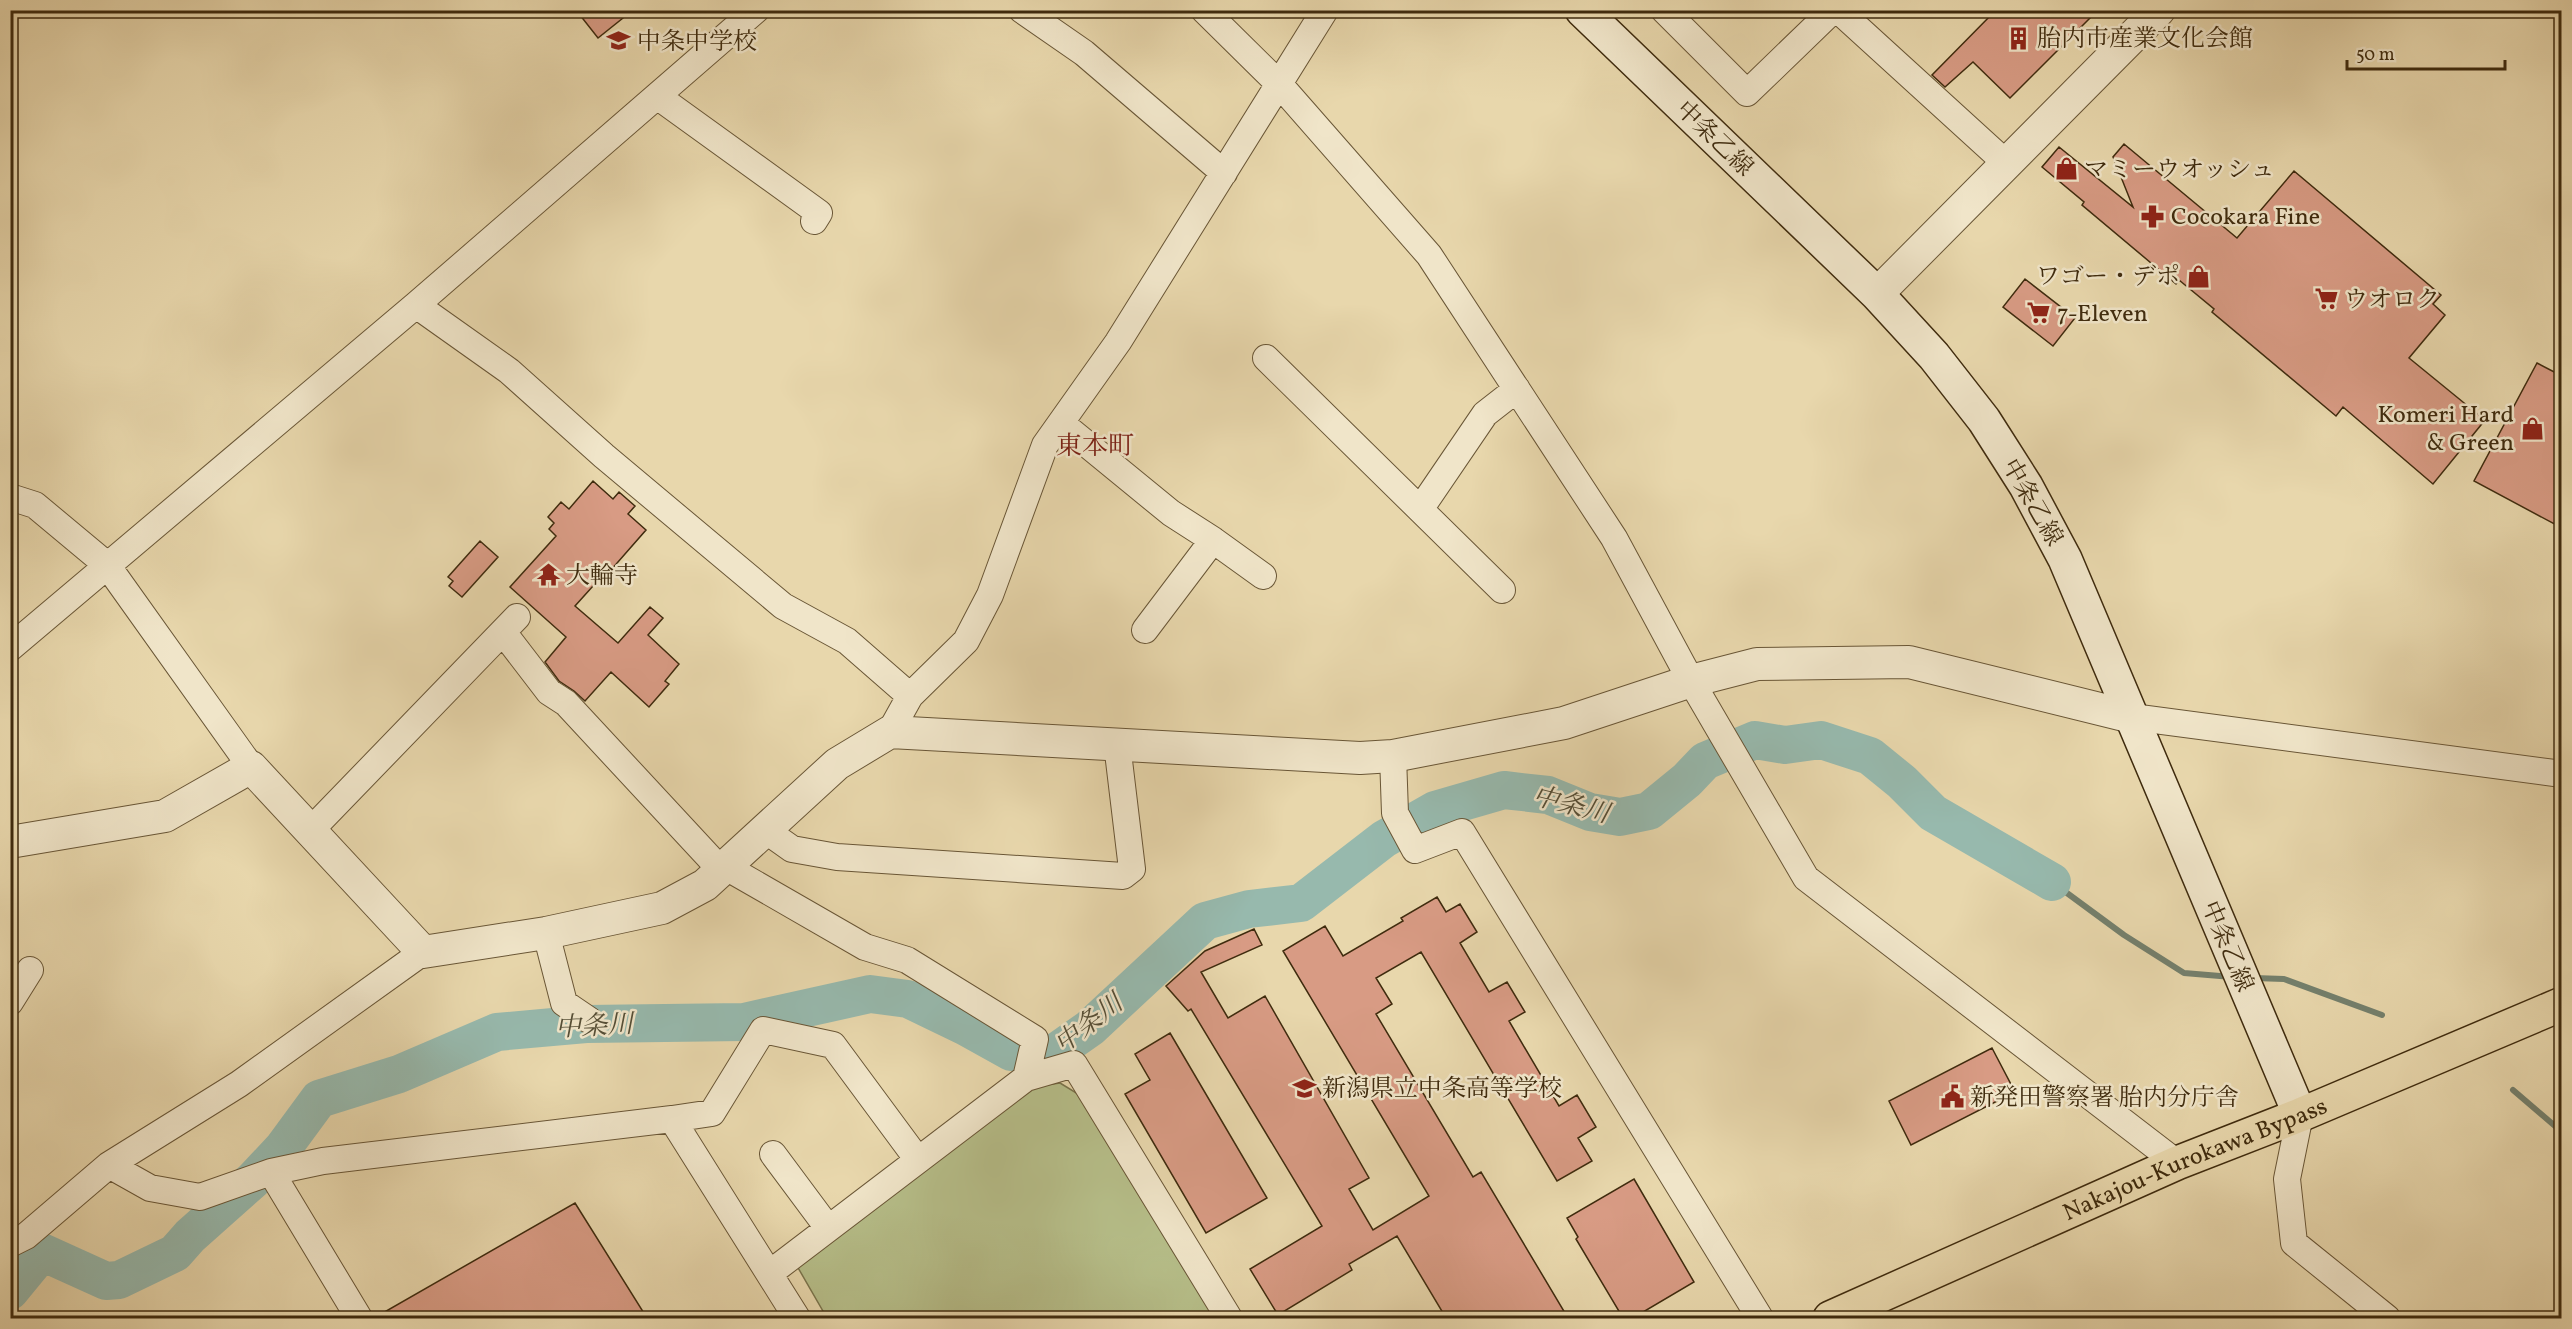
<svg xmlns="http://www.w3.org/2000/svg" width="2572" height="1329" font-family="Vollkorn,'Noto Serif JP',serif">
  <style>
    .green { fill: #b6be89; stroke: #7a744c; stroke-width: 1.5 }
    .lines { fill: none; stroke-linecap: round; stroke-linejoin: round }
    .stream { stroke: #74806d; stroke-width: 6 }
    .river { stroke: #97b9ad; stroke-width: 38 }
    .building { fill: #d89b84; stroke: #3f2b0e; stroke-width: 1.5 }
    .minor-casing { stroke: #695636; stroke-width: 28 }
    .tertiary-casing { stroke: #695636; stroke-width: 34 }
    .secondary-casing { stroke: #3f2b0e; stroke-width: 36 }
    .trunk-casing { stroke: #3f2b0e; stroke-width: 36 }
    .minor { stroke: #f0e5c9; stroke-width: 26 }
    .tertiary { stroke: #f0e5c9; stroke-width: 32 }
    .secondary { stroke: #f0e5c9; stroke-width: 33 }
    .trunk { stroke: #e8d7ac; stroke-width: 33 }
    .labels { text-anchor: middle; stroke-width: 5; stroke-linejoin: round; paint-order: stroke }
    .poi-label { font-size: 24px; fill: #3f2b0e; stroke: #f0e5c9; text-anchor: start }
    .street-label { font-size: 24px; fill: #3f2b0e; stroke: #f0e5c9 }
    .neighbourhood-label { font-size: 26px; fill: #7a1f14; stroke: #f0e5c9 }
    .water-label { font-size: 26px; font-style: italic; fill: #554e36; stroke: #f0e5c9 }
  </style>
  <rect width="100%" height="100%" fill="#e8d7ac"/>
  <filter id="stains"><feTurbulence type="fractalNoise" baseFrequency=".00333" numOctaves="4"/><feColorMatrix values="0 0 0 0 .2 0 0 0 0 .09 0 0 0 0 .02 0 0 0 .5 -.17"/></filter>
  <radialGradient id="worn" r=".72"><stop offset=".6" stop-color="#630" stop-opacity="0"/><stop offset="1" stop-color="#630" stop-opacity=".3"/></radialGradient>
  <!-- green -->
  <path class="green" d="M1060,1083L1083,1097L1215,1318H827L797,1266L1031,1087Z"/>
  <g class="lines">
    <!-- stream -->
    <path class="stream" d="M2052,882L2124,935L2184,973L2232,977
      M2254,978L2284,979L2382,1015
      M2513,1090L2562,1132"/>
    <!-- river -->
    <path class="river" d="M10,1291L42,1252L106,1281L119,1280L175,1253L190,1236L253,1180L283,1148L319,1099L399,1074L497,1032L586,1024L744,1022L870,994L908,999L966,1027L1011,1052L1053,1054L1090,1028L1205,921L1249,909L1301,903L1384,839L1435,810L1504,790L1548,795L1590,812L1620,817L1649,811L1687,780L1705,761L1755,740L1785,745L1821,740L1870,756L1902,782L1933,813L2052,882"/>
  </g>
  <!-- building -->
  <path class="building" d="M576,10H633L598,38Z
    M1996,10H2098L2010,98L1973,62L1945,87L1932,75Z
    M2124,144L2237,238L2294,171L2441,295L2433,304L2445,315L2409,358L2485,420L2433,484L2343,407L2336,416L2212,312L2214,309L2179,280L2176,284L2082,205L2084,202L2042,167L2059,147L2133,207L2113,157Z
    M2025,279L2075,318L2053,346L2003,307Z
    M2537,363L2562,376V528L2474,481Z
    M593,481L613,499L619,492L635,506L628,514L646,530L604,578L602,576L575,606L618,643L650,607L663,618L648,635L679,664L665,681L669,684L649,707L611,672L585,701L574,691L559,681L545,662L566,637L510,587L556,536L549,529L554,523L548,517L561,502L569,509Z
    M480,541L498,557L462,597L449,586L453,581L448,577Z
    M1437,897L1446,912L1460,904L1477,932L1460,943L1489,992L1507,982L1525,1012L1509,1021L1559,1106L1577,1095L1596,1127L1578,1138L1592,1161L1557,1181L1421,952L1376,978L1392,1004L1376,1014L1473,1177L1481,1172L1568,1318H1446L1397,1236L1349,1264L1352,1270L1278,1315L1250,1269L1322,1226L1191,1009L1188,1011L1166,986L1205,951L1254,929L1262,945L1201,972L1228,1018L1265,996L1369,1178L1349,1189L1373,1230L1429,1196L1283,951L1325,926L1343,956L1403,921L1401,918Z
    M1170,1033L1267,1198L1206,1233L1125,1094L1150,1080L1135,1054Z
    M1992,1048L2015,1092L1911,1145L1889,1101Z
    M1634,1179L1694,1282L1633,1318H1623L1576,1239L1578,1237L1567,1218Z
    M575,1203L647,1318H374Z"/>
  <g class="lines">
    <defs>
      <path id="minor" d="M1022,10L1084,53L1224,173
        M1204,10L1280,85L1429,255L1614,538L1691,681L1806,878L2177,1163
        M1664,10L1747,93L1833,10
        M1838,10L2007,164
        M657,96L819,213L814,221
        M416,305L509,371L604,456L783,606L847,641L910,696
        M1266,358L1502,590
        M1061,423L1171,513L1213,540L1263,576
        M10,497L35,505L107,565L251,767
        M1421,508L1485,414L1517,389
        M1145,630L1213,540
        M503,632L549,692L566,703L721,870
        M10,648L416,305L756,10
        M2132,717L2562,774
        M890,732L910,696L966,641L990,595L1045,445L1118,342L1325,10
        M1393,756L1395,813L1415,850L1462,832L1760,1318
        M765,830L792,849L837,857L1123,876L1132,869L1117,744
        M310,831L517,617
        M726,867L865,947L907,960L1035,1039L1026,1078
        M546,933L564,1003L589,1020
        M10,1002L30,970
        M2300,1115L2287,1179L2294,1243L2387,1318
        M672,1119L712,1113L763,1030L833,1045L918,1160
        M773,1154L828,1228
        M109,1165L150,1188L200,1197L271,1172L323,1161L672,1119L797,1318
        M271,1172L359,1318
        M10,1244L26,1236L109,1165L239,1084L423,952
        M770,1273L1026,1078L1074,1064L1229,1318"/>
      <path id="tertiary" d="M1877,294L2159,10
        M10,842L165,816L251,767L423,952L546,933L662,908L705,885L837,764L890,732L1360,758L1393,756L1564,723L1691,681L1757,664L1909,662L2132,717"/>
      <path id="secondary" d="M1582,10L1877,294L1934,356L1984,420L2026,486L2065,559L2300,1115"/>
      <g id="trunk">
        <path id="s1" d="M1830,1318L2177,1163L2300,1115L2562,1004"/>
      </g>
    </defs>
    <!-- minor casing -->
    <use href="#minor" class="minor-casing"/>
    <!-- tertiary casing -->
    <use href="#tertiary" class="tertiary-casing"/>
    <!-- secondary casing -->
    <use href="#secondary" class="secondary-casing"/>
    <!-- trunk casing -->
    <use href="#trunk" class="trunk-casing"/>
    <!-- minor -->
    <use href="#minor" class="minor"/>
    <!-- tertiary -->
    <use href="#tertiary" class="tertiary"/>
    <!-- secondary -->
    <use href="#secondary" class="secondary"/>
    <!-- trunk -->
    <use href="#trunk" class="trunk"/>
  </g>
  <!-- icons -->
  <defs>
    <symbol id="building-bare" viewBox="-9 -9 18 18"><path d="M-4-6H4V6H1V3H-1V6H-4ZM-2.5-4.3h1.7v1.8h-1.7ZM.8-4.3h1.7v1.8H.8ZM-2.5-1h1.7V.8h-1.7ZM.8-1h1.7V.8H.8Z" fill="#8f2418" stroke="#f0e5c9" stroke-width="2.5" paint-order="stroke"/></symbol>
    <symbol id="school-bare" viewBox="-9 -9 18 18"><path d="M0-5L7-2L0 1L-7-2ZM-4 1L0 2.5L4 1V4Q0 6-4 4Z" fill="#8f2418" stroke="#f0e5c9" stroke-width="2.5" paint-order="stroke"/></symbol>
    <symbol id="shop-bare" viewBox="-9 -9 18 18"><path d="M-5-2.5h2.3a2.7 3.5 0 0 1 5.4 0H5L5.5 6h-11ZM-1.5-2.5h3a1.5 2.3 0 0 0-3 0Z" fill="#8f2418" stroke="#f0e5c9" stroke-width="2.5" paint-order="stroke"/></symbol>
    <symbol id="pharmacy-bare" viewBox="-9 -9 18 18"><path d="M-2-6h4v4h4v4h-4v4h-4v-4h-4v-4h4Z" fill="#8f2418" stroke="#f0e5c9" stroke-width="2.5" paint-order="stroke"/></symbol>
    <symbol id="supermarket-bare" viewBox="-9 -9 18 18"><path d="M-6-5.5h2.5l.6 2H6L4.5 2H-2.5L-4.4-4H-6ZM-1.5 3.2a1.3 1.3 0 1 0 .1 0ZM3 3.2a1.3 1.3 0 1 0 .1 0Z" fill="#8f2418" stroke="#f0e5c9" stroke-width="2.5" paint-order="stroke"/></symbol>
    <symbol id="temple-bare" viewBox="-9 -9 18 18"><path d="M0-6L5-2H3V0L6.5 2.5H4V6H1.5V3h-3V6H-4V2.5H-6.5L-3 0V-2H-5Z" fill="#8f2418" stroke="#f0e5c9" stroke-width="2.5" paint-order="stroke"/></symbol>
    <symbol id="civic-bare" viewBox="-9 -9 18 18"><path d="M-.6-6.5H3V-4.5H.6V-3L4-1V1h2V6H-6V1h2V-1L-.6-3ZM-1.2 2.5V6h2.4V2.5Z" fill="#8f2418" stroke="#f0e5c9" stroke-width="2.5" paint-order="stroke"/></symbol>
  </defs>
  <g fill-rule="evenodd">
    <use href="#building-bare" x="2002" y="22" width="33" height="33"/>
    <use href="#school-bare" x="602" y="24" width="33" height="33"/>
    <use href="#shop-bare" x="2050" y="152" width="33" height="33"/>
    <use href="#pharmacy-bare" x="2136" y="200" width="33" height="33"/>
    <use href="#shop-bare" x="2182" y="260" width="33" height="33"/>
    <use href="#supermarket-bare" x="2310" y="282" width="33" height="33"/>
    <use href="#supermarket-bare" x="2022" y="296" width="33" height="33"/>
    <use href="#shop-bare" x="2516" y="412" width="33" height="33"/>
    <use href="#temple-bare" x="532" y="558" width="33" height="33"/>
    <use href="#school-bare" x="1288" y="1072" width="33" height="33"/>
    <use href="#civic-bare" x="1936" y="1080" width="33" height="33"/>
  </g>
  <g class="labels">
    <!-- poi labels -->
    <g class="poi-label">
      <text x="2037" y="46">胎内市産業文化会館</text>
      <text x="637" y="49">中条中学校</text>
      <text x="2084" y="177">マミーウオッシュ</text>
      <text x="2171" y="224">Cocokara Fine</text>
      <text x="2180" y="284" text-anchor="end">ワゴー・デポ</text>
      <text x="2344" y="307">ウオロク</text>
      <text x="2057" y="321">7-Eleven</text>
      <text x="2514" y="422" text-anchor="end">Komeri Hard<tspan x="2514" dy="28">&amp; Green</tspan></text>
      <text x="566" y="583">大輪寺</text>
      <text x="1322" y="1096">新潟県立中条高等学校</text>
      <text x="1970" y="1105">新発田警察署 胎内分庁舎</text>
    </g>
    <!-- street labels -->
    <g class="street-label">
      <text transform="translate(1715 138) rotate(44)" y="8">中条乙線</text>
      <text transform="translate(2033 502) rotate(60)" y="8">中条乙線</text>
      <text transform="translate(2228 946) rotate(67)" y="8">中条乙線</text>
      <text dy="8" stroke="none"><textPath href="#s1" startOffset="398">Nakajou-Kurokawa Bypass</textPath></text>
    </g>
    <!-- neighbourhood labels -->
    <g class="neighbourhood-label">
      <text x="1095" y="454">東本町</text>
    </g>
    <!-- water labels -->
    <g class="water-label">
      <text transform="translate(1571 804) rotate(14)" y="9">中条川</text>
      <text transform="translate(1088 1023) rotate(-38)" y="9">中条川</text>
      <text transform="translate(594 1025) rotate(-3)" y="9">中条川</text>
    </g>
  </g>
  <!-- margin -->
  <rect width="2572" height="1329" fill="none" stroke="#e8d7ac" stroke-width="36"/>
  <rect x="12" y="12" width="2548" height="1305" fill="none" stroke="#3f2b0e" stroke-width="3"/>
  <rect x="18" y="18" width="2536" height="1293" fill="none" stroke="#3f2b0e" stroke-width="1.5"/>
  <!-- scale -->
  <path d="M2347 60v9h158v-9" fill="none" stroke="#3f2b0e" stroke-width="3"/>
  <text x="2356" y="60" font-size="18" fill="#3f2b0e" stroke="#f0e5c9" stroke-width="4.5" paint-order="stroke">50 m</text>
  <rect width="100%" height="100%" filter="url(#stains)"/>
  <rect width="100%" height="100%" fill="url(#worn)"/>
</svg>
